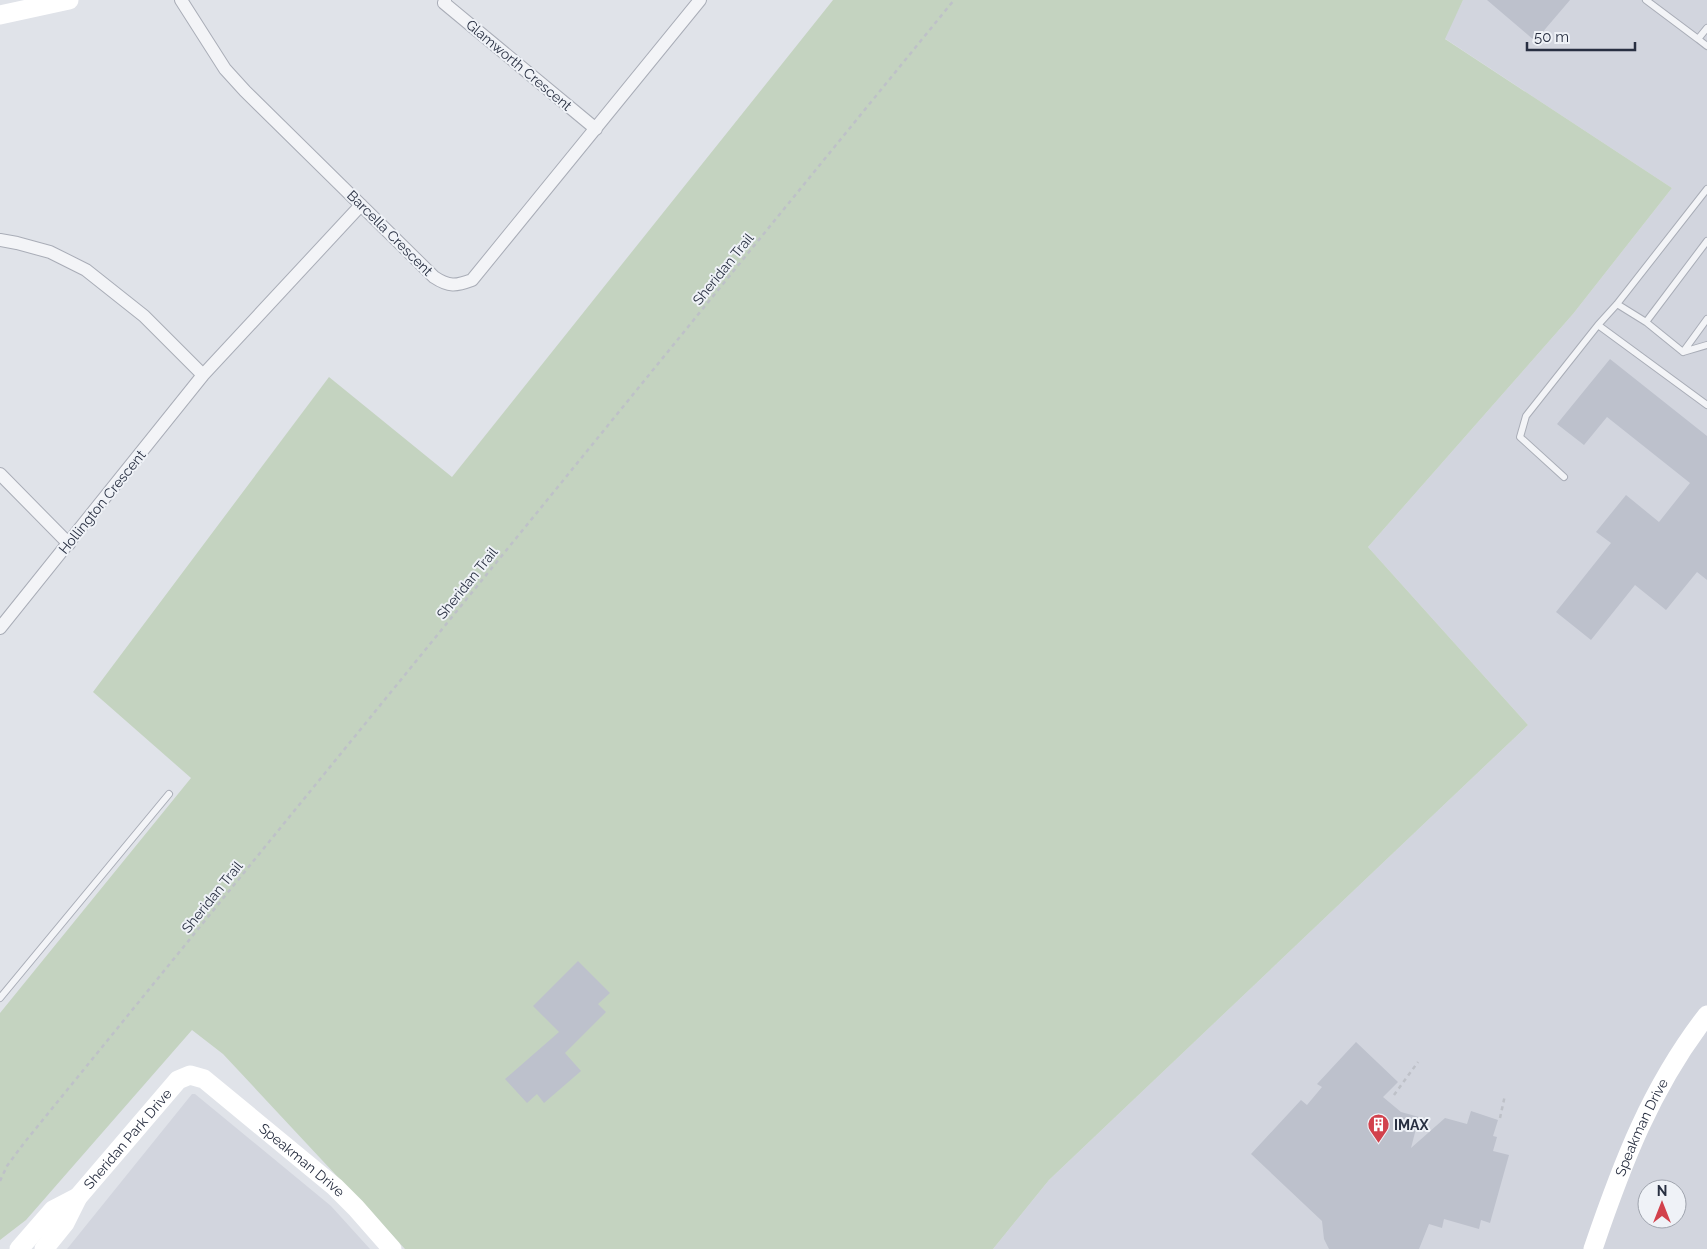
<svg xmlns="http://www.w3.org/2000/svg" width="1707" height="1249" font-family="Raleway,sans-serif">
  <style>
    .built { fill: #d2d5de; fill-rule: evenodd }
    .green { fill: #c4d3c0 }
    .building { fill: #bdc1cc }
    .lines { fill: none; stroke-linecap: round; stroke-linejoin: round }
    .lane-casing { stroke: #a9adb7; stroke-width: 8 }
    .street-casing { stroke: #a9adb7; stroke-width: 14 }
    .path { stroke: #bec1c8; stroke-width: 2.5; stroke-dasharray: 4 4; stroke-linecap: butt }
    .lane { stroke: #f3f4f7; stroke-width: 6 }
    .street { stroke: #f3f4f7; stroke-width: 12 }
    .secondary { stroke: #fff; stroke-width: 19 }
    .labels { text-anchor: middle; stroke-width: 4; stroke-linejoin: round; paint-order: stroke }
    .street-label { font-size: 14px; fill: #282f41; stroke: #eff2f7 }
    .poi-label { font-size: 14px; font-weight: bold; fill: #282f41; stroke: #eff2f7; text-anchor: start }
  </style>
  <rect width="100%" height="100%" fill="#e0e3e9"/>
  <!-- built -->
  <path class="built" d="M1463,0H1707V1249H993L1049,1180L1528,725L1368,547L1573,314L1672,188L1444,38ZM1647,1189H1677V1219H1647Z
    M192,1094H195L331,1206L370,1249H67Z"/>
  <!-- green -->
  <path class="green" d="M833,0H1463L1445,39L1672,188L1573,314L1368,547L1528,725L1049,1180L993,1249H405L223,1054L192,1030L26,1220L0,1240V1013L191,778L93,692L329,377L452,477Z"/>
  <!-- building -->
  <path class="building" d="M1487,0H1570L1535,41Z
    M1610,359L1707,436V580L1697,572L1666,610L1635,585L1591,640L1556,612L1611,543L1596,532L1626,495L1659,522L1690,483L1607,417L1584,445L1557,424Z
    M578,961L610,993L598,1004L606,1012L565,1053L581,1071L544,1103L537,1094L527,1103L505,1079L559,1032L533,1006Z
    M1356,1042L1398,1082L1383,1097L1401,1112L1419,1117L1411,1148L1445,1118L1467,1124L1471,1111L1498,1120L1493,1136L1497,1137L1493,1151L1509,1155L1490,1223L1481,1220L1479,1229L1444,1219L1442,1228L1429,1224L1419,1249H1329L1324,1239L1322,1221L1251,1154L1301,1100L1307,1105L1322,1087L1317,1084Z"/>
  <g class="lines">
    <defs>
      <path id="lane" d="M1646,0L1698,39
        M1707,28L1698,39L1707,46
        M1617,304L1646,322L1707,241
        M1646,322L1683,352L1707,345
        M1598,325L1617,304L1707,189
        M1683,352L1707,319
        M1564,477L1520,437L1526,416L1598,325L1707,405
        M0,998L169,794"/>
      <path id="street" d="M181,0L225,69L245,91L434,277C449,287 456,286 472,280L700,0
        M445,0L444,3L596,129
        M0,240L17,243L50,252L86,270L144,316L203,375
        M0,474L69,544
        M0,628L203,375L361,205"/>
    </defs>
    <!-- lane casing -->
    <use href="#lane" class="lane-casing"/>
    <!-- street casing -->
    <use href="#street" class="street-casing"/>
    <!-- path -->
    <path class="path" d="M1394,1095L1418,1062
      M1500,1118L1505,1095
      M0,1181L7,1166L24,1143L954,0"/>
    <!-- lane -->
    <use href="#lane" class="lane"/>
    <!-- street -->
    <use href="#street" class="street"/>
    <!-- secondary -->
    <g class="secondary">
      <path d="M0,15L69,0"/>
      <path d="M19,1249L53,1210L78,1197"/>
      <path id="s1" d="M44,1249L65,1223L78,1197L178,1080L190,1075L204,1079L335,1187L356,1208L392,1249"/>
      <path id="s2" d="M1593,1249C1622,1164 1651,1087 1707,1015"/>
    </g>
  </g>
  <!-- icons -->
  <defs>
    <symbol id="building-pin" viewBox="-11 -11 22 30"><path d="M0 17L-7.5 6A9.5 9.5 0 1 1 7.5 6Z" fill="#d2414c" stroke="#eff2f7"/><path d="M-4-6H4V6H1V3H-1V6H-4ZM-2.5-4.3h1.7v1.8h-1.7ZM.8-4.3h1.7v1.8H.8ZM-2.5-1h1.7V.8h-1.7ZM.8-1h1.7V.8H.8Z" fill="#fff"/></symbol>
  </defs>
  <g fill-rule="evenodd">
    <use href="#building-pin" x="1366" y="1112" width="25" height="34"/>
  </g>
  <g class="labels">
    <!-- street labels -->
    <g class="street-label">
      <text transform="translate(519 65) rotate(40)" y="5">Glamworth Crescent</text>
      <text transform="translate(390 233) rotate(45)" y="5">Barcella Crescent</text>
      <text transform="translate(723 269) rotate(-51)" y="5">Sheridan Trail</text>
      <text transform="translate(102 502) rotate(-51)" y="5">Hollington Crescent</text>
      <text transform="translate(467 583) rotate(-51)" y="5">Sheridan Trail</text>
      <text transform="translate(212 897) rotate(-51)" y="5">Sheridan Trail</text>
      <text dy="5" stroke="none"><textPath href="#s2" startOffset="131">Speakman Drive</textPath></text>
      <text dy="5" stroke="none"><textPath href="#s1" startOffset="139">Sheridan Park Drive</textPath></text>
      <text dy="5" stroke="none"><textPath href="#s1" startOffset="371">Speakman Drive</textPath></text>
    </g>
    <!-- poi labels -->
    <g class="poi-label">
      <text x="1394" y="1130">IMAX</text>
    </g>
  </g>
  <!-- north arrow -->
  <g transform="translate(1662 1204)"><circle r="24" fill="#eff2f7" stroke="#9fa4ae"/>
  <path d="M0-4L9 19L0 12L-9 19Z" fill="#d2414c"/>
  <text y="-8" font-size="14" font-weight="bold" text-anchor="middle" fill="#282f41">N</text>
  </g>
  <!-- scale -->
  <path d="M1527 42v8h108v-8" fill="none" stroke="#282f41" stroke-width="2.5"/>
  <text x="1534" y="42" font-size="15" fill="#282f41" stroke="#eff2f7" stroke-width="4" paint-order="stroke">50 m</text>
</svg>
